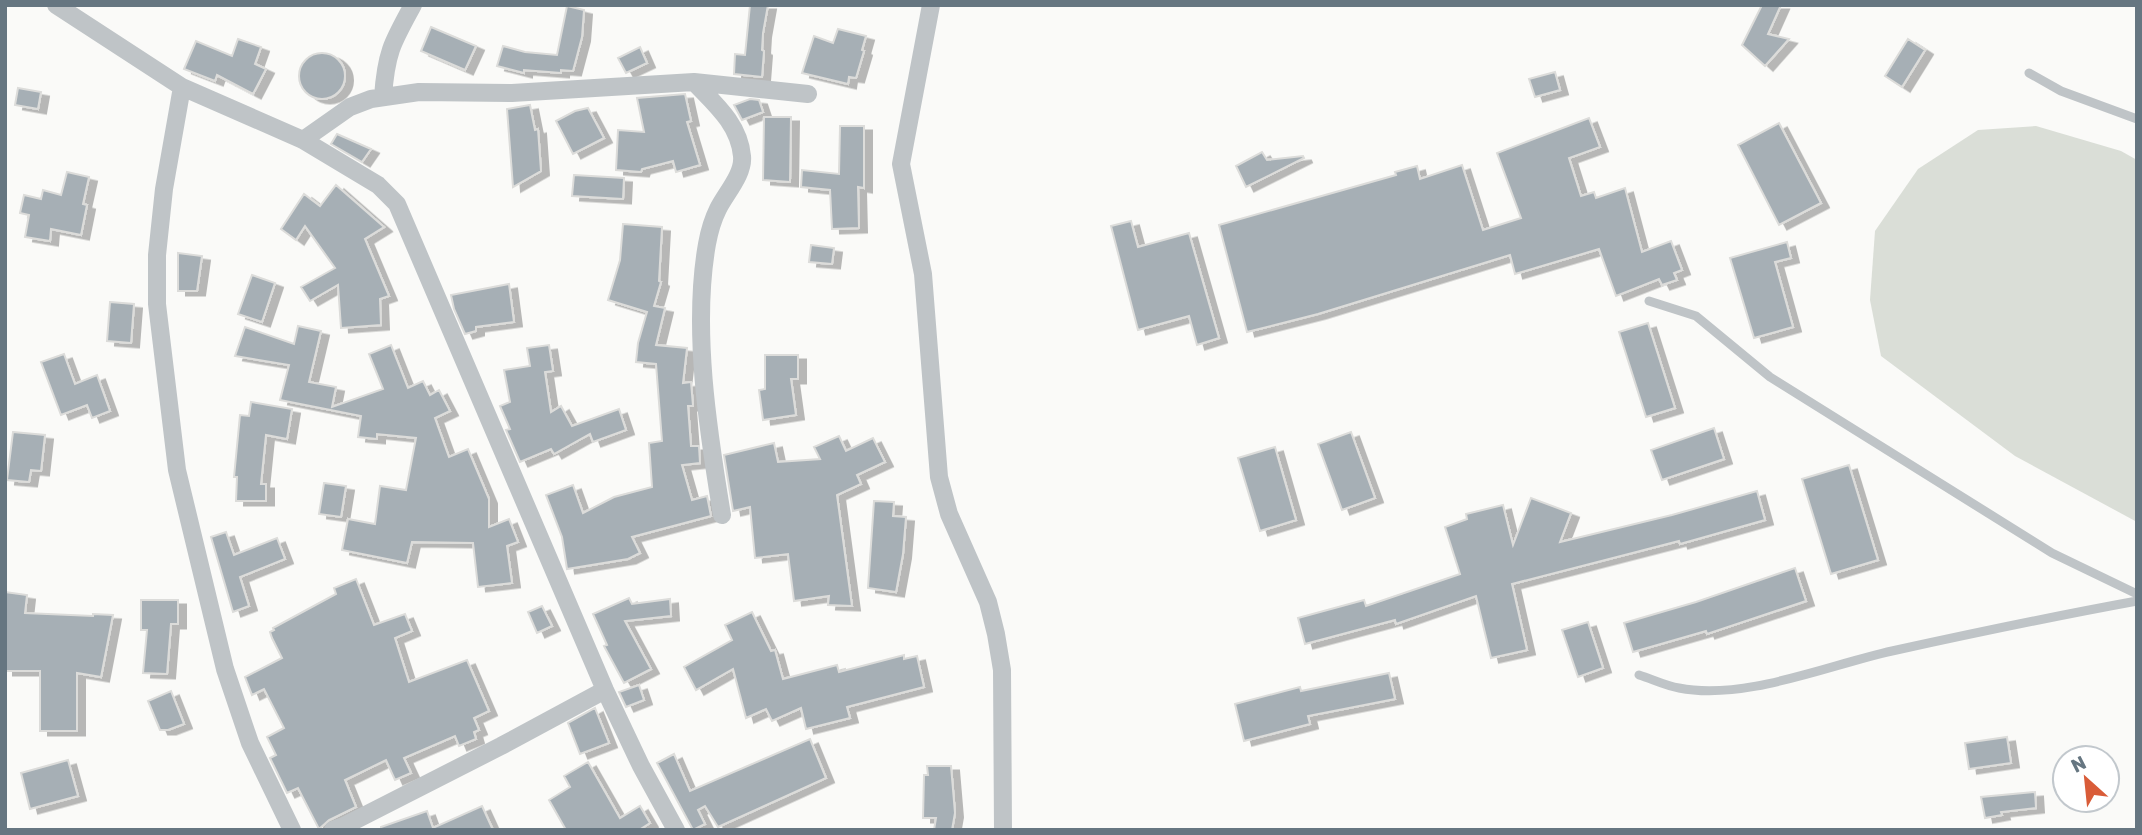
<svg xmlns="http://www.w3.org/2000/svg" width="2142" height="835" font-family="Rubik,sans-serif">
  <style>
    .green { fill: #daded7 }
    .building { fill: #a6afb5; stroke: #dcdcda; stroke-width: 2; filter: url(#shadow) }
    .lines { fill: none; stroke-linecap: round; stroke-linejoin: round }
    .service { stroke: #bfc4c7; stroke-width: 9 }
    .minor { stroke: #bfc4c7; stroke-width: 18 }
  </style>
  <defs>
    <filter id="shadow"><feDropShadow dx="8" dy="4.5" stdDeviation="0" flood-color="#0004"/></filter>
  </defs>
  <rect width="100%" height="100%" fill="#fafaf8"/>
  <!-- green -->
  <path class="green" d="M2036,126L2121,151L2137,160V522L2015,456L1881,356L1870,300L1875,231L1918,169L1978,130Z"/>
  <!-- building -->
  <path class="building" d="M750,5H768L763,33L762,50L764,51L762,77L734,74L735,54L745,55Z
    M1762,5H1781L1768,34L1789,39L1765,66L1742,45Z
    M567,6L584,10L582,37L573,71L561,70V73L524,70V73L497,66L503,46L525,52L557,55Z
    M431,27L476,46L465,70L421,51Z
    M838,29L866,36L862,50L864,51L856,78L849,77L848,84L802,73L814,36L833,43Z
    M238,39L261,47L255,64L266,69L253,94L217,75L215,81L184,69L196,41L232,56Z
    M1908,39L1925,50L1902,87L1885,76Z
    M640,47L647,63L626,73L618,58Z
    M299 76a23 23 0 1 1 46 0a23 23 0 1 1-46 0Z
    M1555,72L1560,90L1535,97L1529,79Z
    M18,88L41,92L38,109L15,105Z
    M685,94L691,121L687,122L700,165L676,172L673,161L642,169L641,172L616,170L618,130L644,132L637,98Z
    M750,99L759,100L763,112L742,120L734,105Z
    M530,105L535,130L538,129L541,171L513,187L507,109Z
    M588,108L604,138L573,154L556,121L575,111Z
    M764,117H791L790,182L763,180Z
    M1589,118L1600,147L1569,158L1581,196L1594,192L1596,198L1625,188L1642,252L1671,241L1682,270L1674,273L1677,280L1662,285L1659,279L1616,296L1599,249L1515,274L1510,255L1318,314L1247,332L1219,225L1396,175L1395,172L1417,166L1420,179L1462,165L1483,230L1521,218L1497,153Z
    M1779,123L1821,203L1779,225L1738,145Z
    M840,126H864V188L858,187L859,228L832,229L830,190L801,187L802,170L839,174Z
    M337,134L371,149L362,162L331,144Z
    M1262,152L1267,160L1303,156L1304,158L1246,187L1236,166Z
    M67,172L89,177L83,204L87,205L81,235L51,229L50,241L25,237L29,215L20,213L24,195L41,199L43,190L61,195Z
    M574,175L624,178L623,199L572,196Z
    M336,185L384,227L365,239L389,296L380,299L381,325L341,328L338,285L310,301L301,287L335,268L305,226L296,240L281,229L304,194L320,206Z
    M1131,221L1138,247L1189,233L1219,338L1197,345L1189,316L1138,330L1111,226Z
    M623,224L662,227L659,281L661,282L654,306L665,308L656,345L687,348L683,383L691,382L693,406H688L691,446H699L700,463L682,465L692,500L707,496L711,516L632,537L640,553L628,559L567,569L562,537L546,495L573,485L583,513L614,497L652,487L649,443L662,441L656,364L636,362L638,343L647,312L608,300L620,260Z
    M1787,242L1791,258L1775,262L1793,327L1754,338L1730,258Z
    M811,245L834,248L832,264L809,262Z
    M178,253L202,256L197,291H178Z
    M252,275L275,283L262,322L238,314Z
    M509,284L514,322L476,327V331L465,334L454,309L451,295Z
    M110,302L134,304L131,343L107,341Z
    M1648,323L1675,408L1646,417L1619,332Z
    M298,326L321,331L309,382L336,387L332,407L383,389L369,354L391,345L408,388L423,381L430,395L439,390L450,411L435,418L449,457L468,449L489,499V527L509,519L518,542L507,546L512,583L478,587L473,543L412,542L407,563L342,550L348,519L375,524L380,486L406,490L416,438L377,434V439L358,437L361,416L280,400L289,365L235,356L245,327L294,344Z
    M549,345L553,371L545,372L551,412L561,406L572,426L619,409L626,430L593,442L590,434L554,454L551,449L520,462L506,430L510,429L500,406L510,402L504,370L530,366L527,348Z
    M64,354L75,384L97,375L110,411L92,418L87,405L61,415L41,362Z
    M765,355H798V379H791L796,415L763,420L759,390L765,389Z
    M251,402L292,409L287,439L266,435L261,484H266V501H236L237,477H234L240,415L249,416Z
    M1714,428L1724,459L1662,480L1651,450Z
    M13,432L45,435L41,471L31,470L29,482L7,480Z
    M1351,432L1375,498L1342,510L1318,444Z
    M839,436L846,451L873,438L885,462L857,475L861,484L837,495L852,606L828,605L829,596L794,601L788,554L755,558L750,507L733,511L724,455L774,443L778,462L820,459L814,447Z
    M1275,447L1296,520L1260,531L1238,458Z
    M1849,465L1878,560L1831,574L1802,479Z
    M324,483L346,486L341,517L319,514Z
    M1757,491L1765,520L1680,544L1679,541L1512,584L1527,650L1491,658L1476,596L1396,624L1395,620L1305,644L1298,618L1364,600L1366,606L1460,574L1445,527L1467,519L1466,514L1503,505L1513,545L1531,498L1571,513L1560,542L1672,515Z
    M874,501L894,502L893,516L906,517L903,554L896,592L868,588Z
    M226,532L234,555L277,538L285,559L240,577L249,606L233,612L211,537Z
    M1795,568L1806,601L1707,634L1706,631L1633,652L1624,623L1696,602Z
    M356,579L374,625L405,614L412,631L395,638L409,682L467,660L489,711L474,718L479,730L474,732L476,739L459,746L455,736L404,758L411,773L395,780L386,760L345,780L356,807L329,820L319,829L298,788L287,793L270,758L276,755L267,737L284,728L264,689L252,695L245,677L282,658L272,638L270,632L274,630L273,628L336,594L334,588Z
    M5,592L27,595L25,613L93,616V614L113,615L101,677L77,673V731H40V671H5Z
    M629,598L632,604L670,599L671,616L625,621L651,669L624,683L604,646L607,645L593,614Z
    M141,600H178V624H171L167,674L143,673L147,630H141Z
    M542,606L552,626L537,633L528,612Z
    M752,612L771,651L775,650L783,679L837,665L839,672L904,655V659L917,656L924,687L847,707L850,718L806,729L801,708L772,721L766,709L746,718L733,669L696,690L684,667L732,640L725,625Z
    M1588,622L1603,668L1578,677L1562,630Z
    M1389,673L1395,699L1308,716L1310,724L1244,741L1235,704L1300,687L1301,691Z
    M639,685L644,700L626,707L619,692Z
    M171,691L184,724L168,730H160L148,701Z
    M595,708L609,743L580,754L568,723Z
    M2007,737L2011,763L1969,769L1965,743Z
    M810,739L826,778L718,827L705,806L698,810L705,824L693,830L657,763L674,754L690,791Z
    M68,760L78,796L30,809L21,773Z
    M588,762L620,818L640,806L650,823L639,830H566L549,800L570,787L564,776Z
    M927,766H951L955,813L952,830H934L936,818H923L924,775H928Z
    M2035,792L2036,808L2001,812L2002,815L1985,818L1981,797Z
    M482,806L493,830H381V827L427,811L433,828Z"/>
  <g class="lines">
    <!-- service -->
    <path class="service" d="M2029,73L2061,91L2137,119
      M1649,301L1696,316L1770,377L2052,553L2137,594
      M1639,675C1652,679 1666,686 1679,688C1745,701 1828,665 1892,651C1974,633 2055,616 2137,601"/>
    <!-- minor -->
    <path class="minor" d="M56,5L182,87L303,140L378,185L397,204L605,690L641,766L676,830
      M931,5L901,164L923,274L939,477L949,514L988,602L996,634L1002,670L1003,830
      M694,82L808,94
      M182,87L164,189L157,255V304L177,470L225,669L250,743L292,830
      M383,97C386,53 392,43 413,5
      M303,140L350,107L371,99L419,92L512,93L694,82C715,104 739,124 742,156C744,174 726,193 718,209C713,219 709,233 707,244C692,328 708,431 722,515
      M333,830L344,826L501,746L605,690"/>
  </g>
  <!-- border -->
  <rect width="2142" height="835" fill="none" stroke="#667681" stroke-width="14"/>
  <!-- north arrow -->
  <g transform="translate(2086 779) rotate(333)"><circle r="33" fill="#ffffff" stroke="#c2c8cd" stroke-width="2"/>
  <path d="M0-5L12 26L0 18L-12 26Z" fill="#d95c38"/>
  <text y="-10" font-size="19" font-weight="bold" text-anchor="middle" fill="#667681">N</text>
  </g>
</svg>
